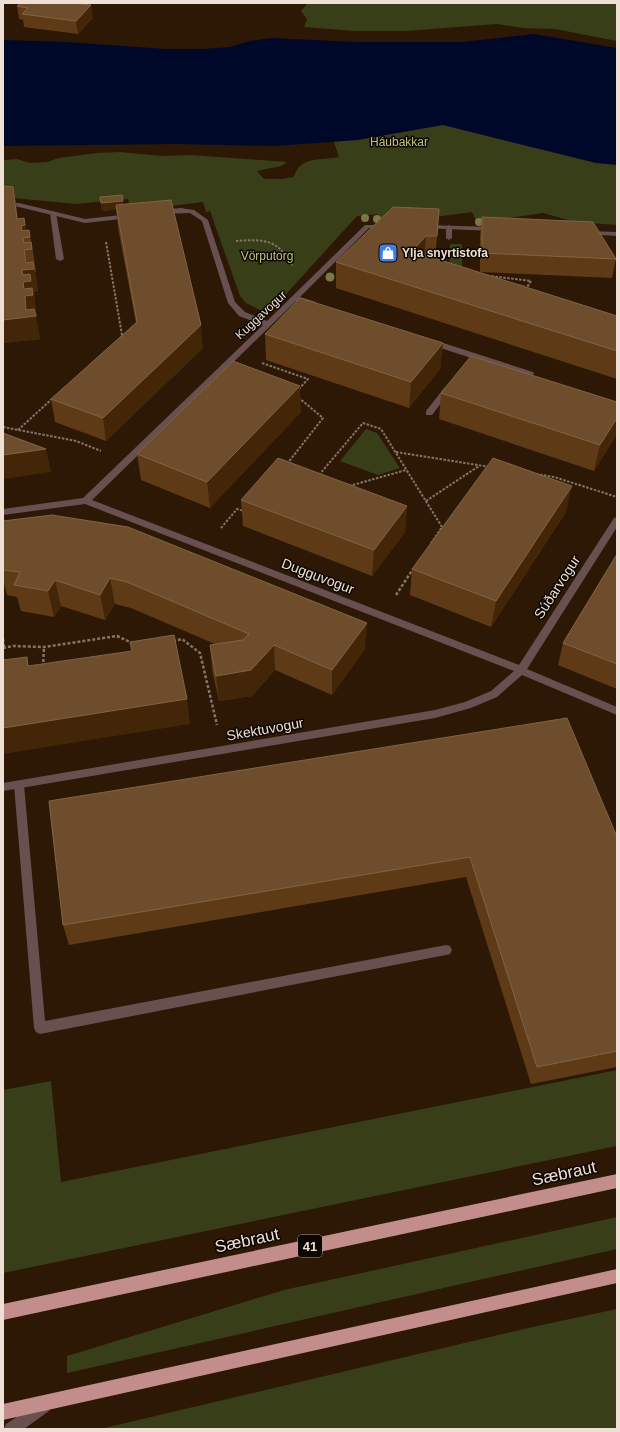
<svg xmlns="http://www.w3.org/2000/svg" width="620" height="1432" font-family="Arial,sans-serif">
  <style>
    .green { fill: #383e17 }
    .water { fill: #000829 }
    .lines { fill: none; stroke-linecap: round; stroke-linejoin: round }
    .path-far1 { stroke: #857464; stroke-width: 2; stroke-dasharray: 2.5 1.5; stroke-linecap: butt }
    .path { stroke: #857464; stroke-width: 2.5; stroke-dasharray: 3 2; stroke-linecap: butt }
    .service { fill: #685050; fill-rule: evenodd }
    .minor { fill: #685050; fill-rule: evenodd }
    .trunk { fill: #c38d8c; fill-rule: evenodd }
    .tree { fill: #7a7845 }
    .wall { fill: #5e3b16 }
    .shaded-wall { fill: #432607 }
    .building { fill: #6d4d2b; stroke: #826445 }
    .labels { text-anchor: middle; stroke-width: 3; stroke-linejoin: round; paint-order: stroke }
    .far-park-label { font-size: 12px; fill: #bac77a; stroke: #0e0602 }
    .far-poi-label { font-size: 12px; font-weight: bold; fill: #eee0d4; stroke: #0e0602; text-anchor: start }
    .far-street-label { font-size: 12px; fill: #eee0d4; stroke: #0e0602 }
    .shield { fill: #0e0602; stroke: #ab9f95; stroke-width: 1 }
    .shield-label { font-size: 13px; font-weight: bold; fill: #eee0d4 }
    .street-label { font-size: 14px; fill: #eee0d4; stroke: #0e0602 }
    .near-street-label { font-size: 17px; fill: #eee0d4; stroke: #0e0602 }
  </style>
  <rect width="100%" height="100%" fill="#2c1805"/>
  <!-- green -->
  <path class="green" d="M308,3H617V41L555,29L524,28L497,24L406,31H355L304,27L307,19L301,11Z
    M310,70L617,102V225L575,222L543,213L477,223L472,212L382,224L378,214L357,216L268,314L246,303L240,296L210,211L206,212L203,202L131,211L128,199L76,204L3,197V160L17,159L30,163L47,162L59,158L97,153L120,152L162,156L191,155L287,162L281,166L257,171L264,179H282L294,177C300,155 321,161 339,157Z
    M450,244H462V272L479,277L525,285L513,301L449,268Z
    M366,429L377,433L400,468L378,475L340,461Z
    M617,1070V1146L3,1273V1090L51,1081L61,1182Z
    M617,1217V1249L67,1373V1356L284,1290Z
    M617,1309V1429H100L537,1326Z"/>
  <!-- water -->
  <path class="water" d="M534,34L617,48V165L596,163L443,125L358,140L274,146L176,144L3,146V40L66,42L166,49H203L230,47L250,41L272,38L354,42H463Z"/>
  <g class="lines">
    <!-- path-far1 -->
    <path class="path-far1" d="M236,241C250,240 269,238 280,249C285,254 287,261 294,266
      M106,242L122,335L121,337
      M445,264L482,275L531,281L516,304L418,272Z
      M262,363L308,379L299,389
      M3,427L76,441L101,451
      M18,430L53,398
      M396,452L490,467
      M287,464L323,418L299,398
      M536,474L554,477L617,497
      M319,475L363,423L381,429L442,527L432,542
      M349,486L406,470
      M426,501L479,466
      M221,528L237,509L244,511"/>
    <!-- path -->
    <path class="path" d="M431,544L433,541
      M396,595L413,569
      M3,639L4,647
      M173,641L182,639L200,653L217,725
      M3,648L13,646L44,647L117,636L132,643
      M43,667L44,647"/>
    <!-- service -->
    <path class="service" d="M53,211L56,213L64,259L60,261L56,259L50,213Z
      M449,225L452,227V238L449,240L446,238V227Z
      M445,387H451L452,389L432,415H426V411Z
      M19,781L23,782L24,785L45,1021L446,945L450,946L452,950L450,954L446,955L40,1034L36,1032L34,1028L14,785L15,782Z
      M44,1399L49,1401L51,1406L49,1411L24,1429H4L6,1424Z"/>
    <!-- minor -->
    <path class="minor" d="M3,202L19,203L85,219L130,214L133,216L130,218L85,223L19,207L3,206Z
      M181,208L194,210L208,220L235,302L245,312L267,321L365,225H385L388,227L385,229L369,228L300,297L316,302V306H313L296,301L92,500L519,665L614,518L617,517V527L527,669L617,707V715L522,675L497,697L471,708L435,718L3,791V783L435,710L465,702L491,691L514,671L85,504L3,515V509L83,498L263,325L239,316L228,303L202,221L190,213L160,214L157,212L160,210Z
      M425,225L493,227L496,229L493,231L423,228V226Z
      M587,231L617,232V236L585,234L584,233Z
      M428,340H434L533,372L534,374L530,376H527L428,344Z"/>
    <!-- trunk -->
    <path class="trunk" d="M617,1174V1188L3,1320V1304Z
      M617,1269V1283L3,1420V1404Z"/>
  </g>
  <!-- trees -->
  <g class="tree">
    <circle cx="365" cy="218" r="4"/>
    <circle cx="377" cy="219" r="4"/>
    <circle cx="479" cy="222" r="4"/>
    <circle cx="330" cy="277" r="4.5"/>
  </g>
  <!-- wall -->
  <path class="wall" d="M21,3H81L93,18L78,34L24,27L23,20L19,19L17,6Z
    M3,186L13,187L18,219L24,218L26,230H29L33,252L36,272H35L38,291L34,292L35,304L37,318H36L40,339L3,343Z
    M100,197L124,205L203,348L106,441L55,422L51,399L136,323L118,228L116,209L102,211Z
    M393,207L437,236L435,259L617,316V379L336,288V262Z
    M482,217L616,259L612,278L480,272V236Z
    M265,334L443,343L440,369L409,408L266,360Z
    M441,393L617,402V434L594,471L439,419Z
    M301,412L210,508L141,480L137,454Z
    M241,500L407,506L405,532L372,576L243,526Z
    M566,512L491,627L410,595L412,569Z
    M3,521L365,649L332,695L275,670L252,696L219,701L212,670L210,645L215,644L131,608L115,604L105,620L61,606L54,617L21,611L17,597L7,595L3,580Z
    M617,554V689L558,665L563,643Z
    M49,801L617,837V1067L531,1084L466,877L69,945L63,925Z"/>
  <!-- shaded-wall -->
  <path class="shaded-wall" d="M91,5L93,18L78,34L76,21Z
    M13,187L17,209L21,241L17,219Z
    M123,201L124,208L102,211L101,203Z
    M24,218L28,237H23L21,226Z
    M426,236L424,262L412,251Z
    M24,250L28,269L33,262L37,285L38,291L34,292L35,304L37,318H36L40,339L3,343V320L26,310L22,270Z
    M201,325L203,348L106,441L103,418Z
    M443,343L440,369L409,408L411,382Z
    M300,386L301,412L210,508L207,482Z
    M617,418V434L594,471L600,445Z
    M46,449L51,472L3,479V455Z
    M572,486L566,512L491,627L496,601Z
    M407,506L405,532L372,576L374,550Z
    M110,578L115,604L105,620L100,595Z
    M55,580L61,606L54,617L48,591Z
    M367,623L365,649L332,695V670Z
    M274,645L275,670L252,696L219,701L216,676Z
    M187,699L190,724L3,754V728Z"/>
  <!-- building -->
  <path class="building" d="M21,3H74L91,5L76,21L22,14L28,8L17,6Z
    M3,186L13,187L17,219L24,218L25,225L21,226L22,231L29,230L30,237L23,238L24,243L31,242L32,249L24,250L26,263L33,262L34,269L22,270L23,275L30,274L31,281L23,282L24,289L32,288L33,295L25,296L26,310L34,309L36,316L3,320Z
    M122,195L123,201L101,203L100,197Z
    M171,200L201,325L103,418L51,399L137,322L116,205Z
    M393,207L439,209L437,236H426L412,251L617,316V351L336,262Z
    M482,217L593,222L616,259L482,253Z
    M300,298L443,343L411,382L265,334Z
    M471,356L617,402V418L600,445L441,393Z
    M233,361L300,386L207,482L137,454Z
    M3,433L46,449L3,455Z
    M278,458L407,506L374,550L241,500Z
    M493,458L572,486L496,601L412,569Z
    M52,515L128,527L367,623L332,670L274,645L251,670L216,676L210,645L243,640L249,634L127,582L110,578L100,595L55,580L48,591L14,585L20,572L3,570V521Z
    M617,554V664L563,643Z
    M174,635L187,699L3,728V660L27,657L28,666L132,651L130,642Z
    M567,718L617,837V1051L537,1067L470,857L63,925L49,801Z"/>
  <!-- icons -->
  <defs>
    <symbol id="shop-square" viewBox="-11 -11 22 22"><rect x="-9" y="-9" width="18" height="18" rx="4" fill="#3f7fe0" stroke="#0e0602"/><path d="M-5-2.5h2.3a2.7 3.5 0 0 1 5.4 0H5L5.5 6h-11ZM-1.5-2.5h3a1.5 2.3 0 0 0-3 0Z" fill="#fff"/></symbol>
  </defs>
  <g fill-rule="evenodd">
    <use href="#shop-square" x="377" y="242" width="22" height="22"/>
  </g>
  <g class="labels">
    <!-- far-park labels -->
    <g class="far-park-label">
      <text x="399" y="146">Háubakkar</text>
      <text x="267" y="260">Vörputorg</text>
    </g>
    <!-- far-poi labels -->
    <g class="far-poi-label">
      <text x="402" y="257">Ylja snyrtistofa</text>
    </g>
    <!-- far-street labels -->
    <g class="far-street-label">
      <text transform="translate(261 315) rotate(-43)" y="4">Kuggavogur</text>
    </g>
    <!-- shield labels -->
    <rect class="shield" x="298" y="1235" width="24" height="22" rx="3"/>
    <g class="shield-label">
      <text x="310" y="1251">41</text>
    </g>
    <!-- street labels -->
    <g class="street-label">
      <text transform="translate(318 576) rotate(21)" y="5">Dugguvogur</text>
      <text transform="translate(557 587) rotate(-57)" y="5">Súðarvogur</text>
      <text transform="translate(265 729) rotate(-10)" y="5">Skektuvogur</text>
    </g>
    <!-- near-street labels -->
    <g class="near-street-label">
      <text transform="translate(564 1173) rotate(-12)" y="6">Sæbraut</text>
      <text transform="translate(247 1240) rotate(-12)" y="6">Sæbraut</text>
    </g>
  </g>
  <!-- border -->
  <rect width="620" height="1432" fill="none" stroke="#eee0d4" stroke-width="8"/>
</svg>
